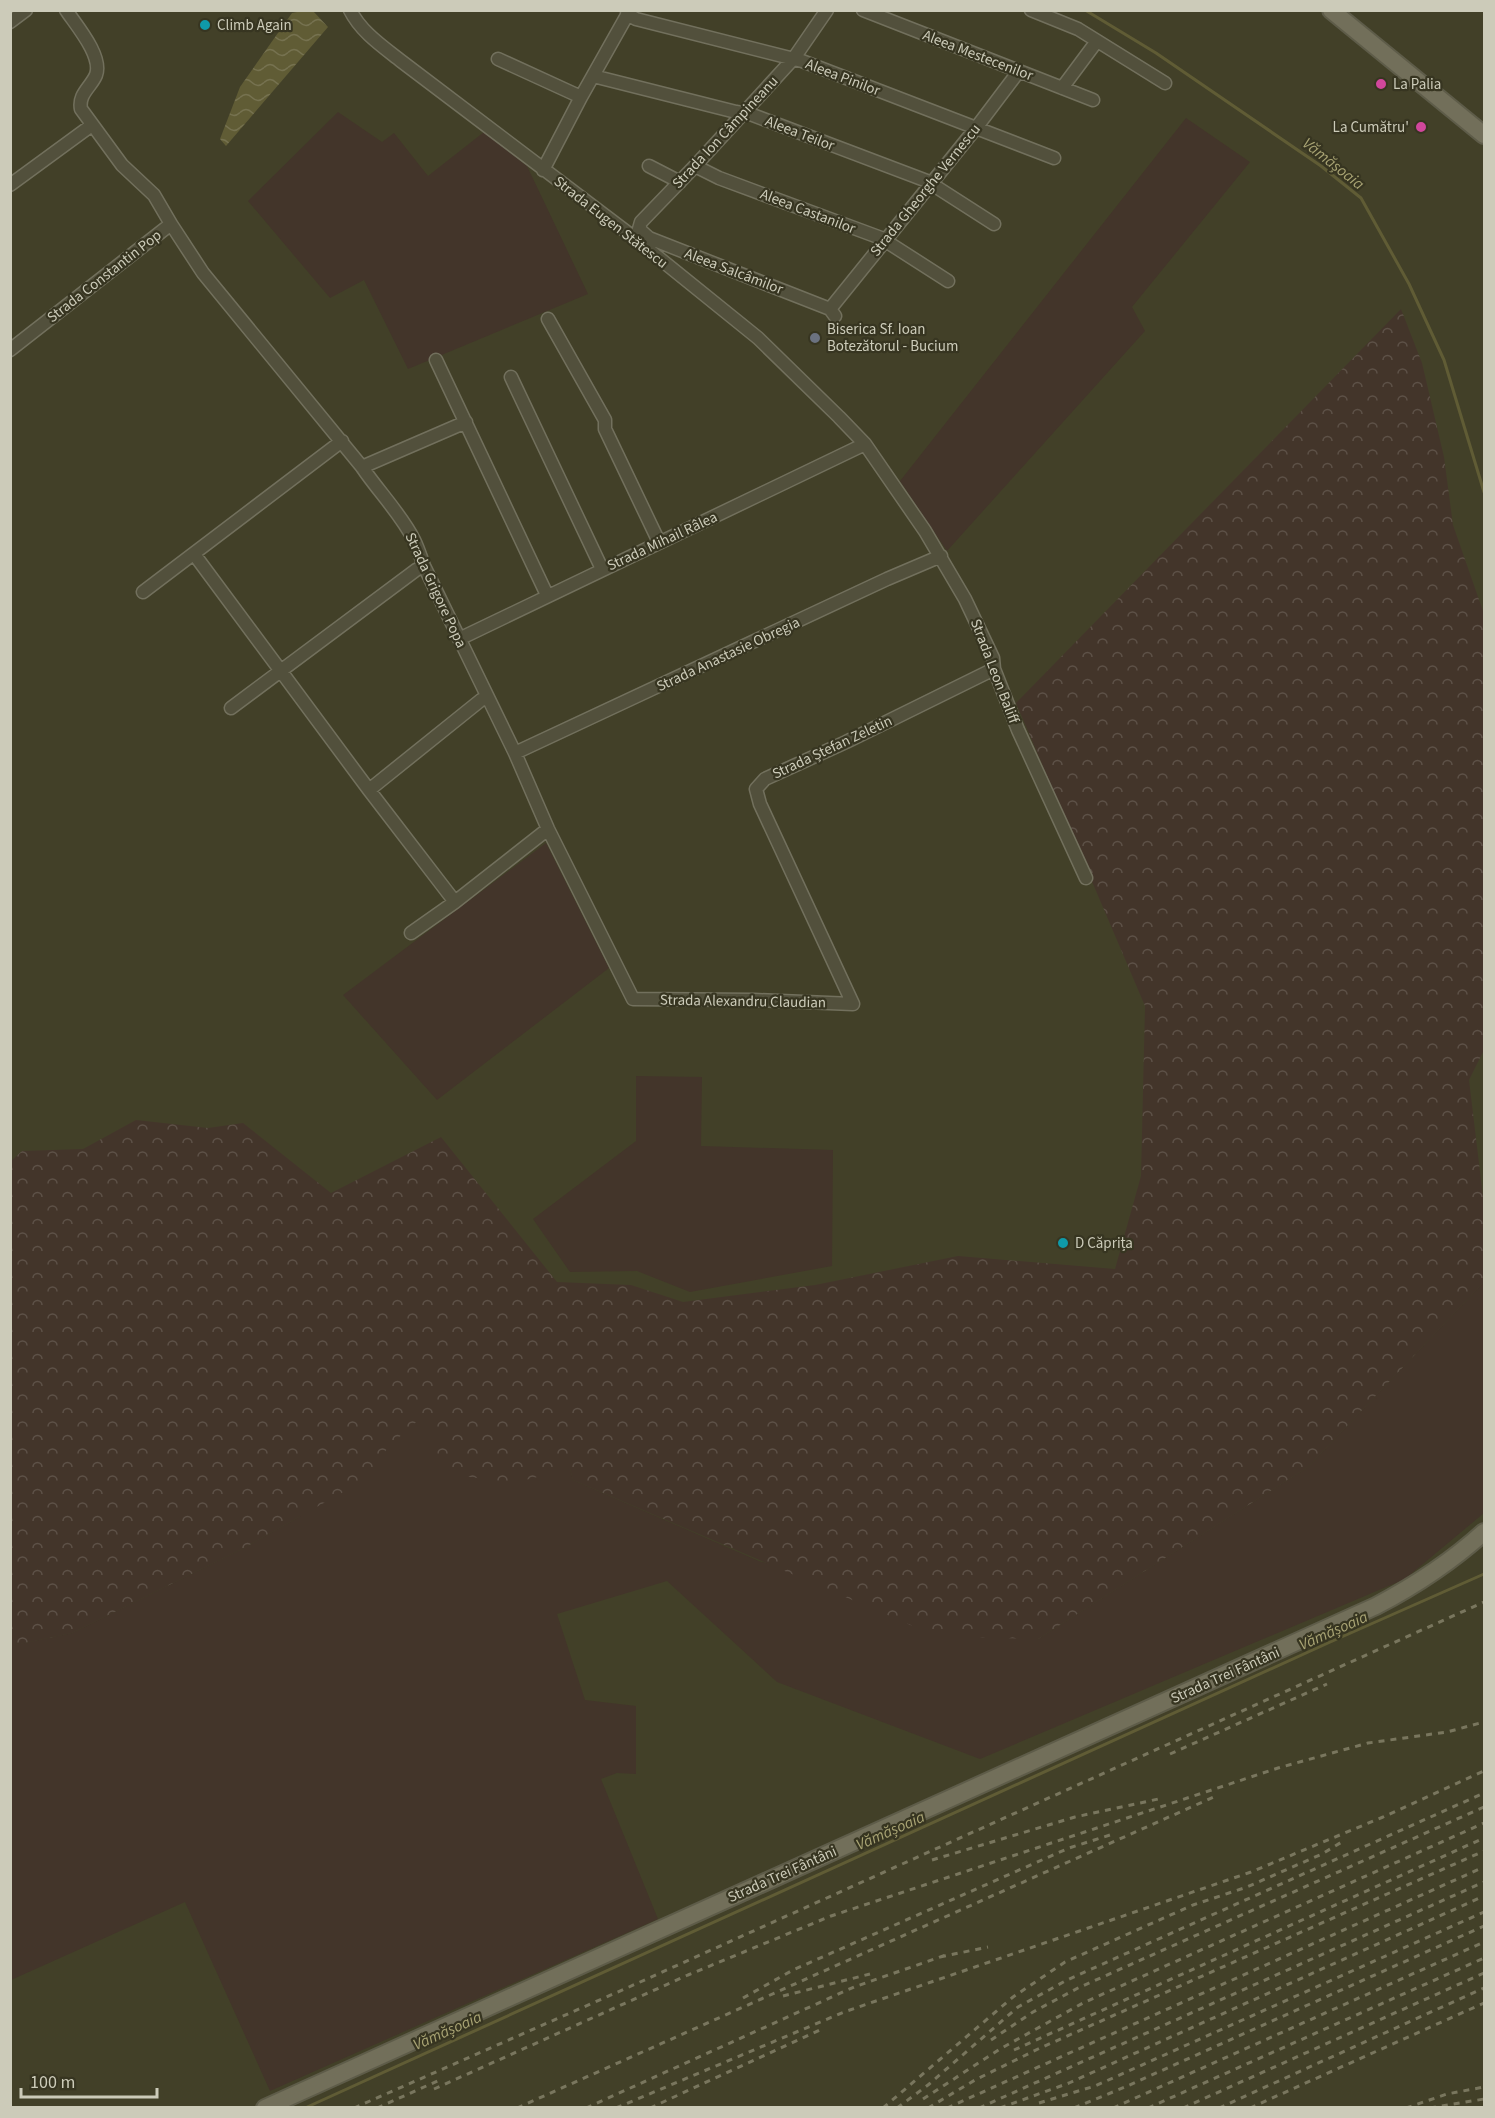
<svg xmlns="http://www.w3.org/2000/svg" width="1495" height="2118" font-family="'Source Sans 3',sans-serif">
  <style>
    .grass { fill: #43352a }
    .forest { fill: url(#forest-crowns) }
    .water { fill: url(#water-waves) }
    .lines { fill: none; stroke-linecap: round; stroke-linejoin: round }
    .stream { stroke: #605c35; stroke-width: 3 }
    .minor-casing { stroke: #72705d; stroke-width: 15 }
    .major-casing { stroke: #5e5c49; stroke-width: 20 }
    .minor { stroke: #52503c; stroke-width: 12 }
    .major { stroke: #726f5a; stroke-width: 16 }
    .rail { stroke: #79765e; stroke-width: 3; stroke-dasharray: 6 6; stroke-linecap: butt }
    .culture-dot { fill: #0f9aa8; stroke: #373521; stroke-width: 2 }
    .hotel-dot { fill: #d1479c; stroke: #373521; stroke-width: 2 }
    .worship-dot { fill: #6b7280; stroke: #373521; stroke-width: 2 }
    .labels { text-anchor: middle; stroke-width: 4.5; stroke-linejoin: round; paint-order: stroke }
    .poi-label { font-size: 15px; fill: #cccbb9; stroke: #373521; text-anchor: start }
    .street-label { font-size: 15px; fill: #cccbb9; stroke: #373521 }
    .water-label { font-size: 16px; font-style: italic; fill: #a9a474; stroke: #373521 }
  </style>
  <defs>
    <pattern id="forest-crowns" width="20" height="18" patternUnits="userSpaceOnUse" patternTransform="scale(1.5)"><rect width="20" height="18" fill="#43352a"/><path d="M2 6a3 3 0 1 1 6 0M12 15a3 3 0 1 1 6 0" fill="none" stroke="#5d5147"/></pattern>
    <pattern id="water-waves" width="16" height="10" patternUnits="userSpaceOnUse" patternTransform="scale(1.5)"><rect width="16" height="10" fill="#605c35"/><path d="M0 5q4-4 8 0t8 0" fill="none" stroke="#767250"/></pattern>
  </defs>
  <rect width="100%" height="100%" fill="#424028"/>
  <!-- grass -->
  <path class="grass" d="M338,112L382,142L394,133L428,176L484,132L527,166L588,294L408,369L364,280L330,298L248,201Z
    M1186,118L1250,162L1132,307L1145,331L947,551L900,481Z
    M546,843L609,968L437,1100L343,995Z
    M636,1076L702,1077L701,1146L833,1150L832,1266L690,1292L637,1271L570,1272L533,1219L636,1141Z
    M1484,1282V1513L1405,1579L980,1759L777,1682L667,1581L557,1614L585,1700L636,1706V1774L617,1773L601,1779L658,1919L270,2091L185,1902L11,1980L10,1646L72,1633L244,1548L299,1517L481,1362L570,1469L573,1480L759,1561L1038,1639L1308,1467Z"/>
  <!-- forest -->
  <path class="forest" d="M1401,309L1422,363L1444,457L1453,525L1484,614V1050L1469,1080L1484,1205V1282L1308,1467L1038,1639L936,1636L573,1480L570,1469L513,1483L440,1473L432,1414L423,1416L388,1447L370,1477L244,1548L72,1633L11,1646L10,1162L22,1151L83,1149L136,1120L208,1128L243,1123L331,1193L441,1137L557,1282L631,1285L683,1302L815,1285L958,1256L1115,1269L1141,1176L1145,1006L1016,703Z"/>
  <!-- water -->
  <path class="water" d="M307,10L313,11L328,27L226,146L220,139L240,87L292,13Z"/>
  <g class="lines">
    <!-- stream -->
    <path class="stream" d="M1085,10L1156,53L1321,166L1361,198L1409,284L1444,360L1484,492
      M305,2108L1328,1643L1484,1574"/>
    <defs>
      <path id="minor" d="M350,10C361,32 382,46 401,61L628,233L758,338L839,417L865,444L925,531L965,599L993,658L994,669L1018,730L1086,878
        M827,10L794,58L695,166L641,222L639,229L649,238L830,309L835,316
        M863,10L1093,100
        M1031,10L1078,29L1165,83
        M627,14L636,19L802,61L1054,158
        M10,22L26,10
        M498,59L581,97
        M593,76L736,112L750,114L927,181L994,224
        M1062,88L1097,41
        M649,166L680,182
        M695,166L719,178L881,238L948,281
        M543,170L581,97L630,10
        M10,185L92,125
        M171,224L203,273L362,467C378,491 401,514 414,540C418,548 421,558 424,566L515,753L548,829L633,999L754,1000L853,1004L760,804L756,789L765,779L846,742L994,669
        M830,309L976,128L1019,71
        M548,319L605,420V429L659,542
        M10,350L171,224L154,195L122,165L81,109C78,94 91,87 96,75C103,56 76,25 66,10
        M436,360L547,595
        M511,377L602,569
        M362,467L466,422
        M194,554L369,790L455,902
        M143,592L342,441
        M459,639L865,444
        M231,708L416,570L424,566
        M515,753L887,579L941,556
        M369,790L481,700L487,698
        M411,933L455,902L548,829"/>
      <path id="major" d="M1331,10L1484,135
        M265,2108L1376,1606C1416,1585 1451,1562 1484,1532"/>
    </defs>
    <!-- minor casing -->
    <use href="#minor" class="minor-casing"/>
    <!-- major casing -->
    <use href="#major" class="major-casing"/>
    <!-- minor -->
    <use href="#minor" class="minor"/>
    <!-- major -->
    <use href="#major" class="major"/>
    <!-- rail -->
    <path class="rail" d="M1170,1754L1327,1684
      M932,1860L1075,1817L1163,1798
      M940,1957L988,1947
      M783,1996L870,1974
      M743,1998L793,1970L1069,1848L1110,1835
      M991,2040L1033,2012L1078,1988L1484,1807
      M1014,2050L1484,1838
      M434,2089L688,1975L831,1916L1278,1768L1368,1743L1447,1732L1484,1722
      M923,2099L1000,2049L1083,2003L1484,1823
      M1039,2103L1095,2086L1484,1912
      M354,2108L629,1987L1484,1602
      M377,2108L442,2079
      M517,2108L1216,1796
      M586,2108L854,1987L946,1955
      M616,2108L844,2012L1251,1872L1383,1817L1484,1771
      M650,2108L820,2030
      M883,2108L1013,1997L1065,1962L1193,1905L1247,1887L1322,1854L1345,1840
      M897,2108L928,2085L1018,2007L1067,1980L1484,1793
      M928,2108L975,2080L1038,2049L1484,1851
      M947,2108L1484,1867
      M979,2108L1484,1882
      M1000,2108L1069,2083L1484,1896
      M1074,2108L1125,2087L1484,1926
      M1113,2108L1484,1942
      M1148,2108L1484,1958
      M1183,2108L1484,1973
      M1219,2108L1484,1988
      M1250,2108L1484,2003
      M1406,2108L1447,2094L1484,2087
      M1430,2108L1484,2099"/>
  </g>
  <!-- markers -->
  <g class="culture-dot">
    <circle cx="205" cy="25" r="6"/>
    <circle cx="1063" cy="1243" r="6"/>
  </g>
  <g class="hotel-dot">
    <circle cx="1381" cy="84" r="6"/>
    <circle cx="1421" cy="127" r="6"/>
  </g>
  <circle class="worship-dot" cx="815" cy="338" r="6"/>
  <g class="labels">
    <!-- poi labels -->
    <g class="poi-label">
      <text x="217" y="30">Climb Again</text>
      <text x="1393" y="89">La Palia</text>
      <text x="1409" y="132" text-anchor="end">La Cumătru'</text>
      <text x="827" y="334">Biserica Sf. Ioan<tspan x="827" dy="17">Botezătorul - Bucium</tspan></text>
      <text x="1075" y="1248">D Căprița</text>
    </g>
    <!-- street labels -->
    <g class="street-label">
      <text transform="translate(978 55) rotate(21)" y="5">Aleea Mestecenilor</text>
      <text transform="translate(843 77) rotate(21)" y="5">Aleea Pinilor</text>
      <text transform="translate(725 132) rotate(-47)" y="5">Strada Ion Câmpineanu</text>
      <text transform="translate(800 133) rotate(21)" y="5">Aleea Teilor</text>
      <text transform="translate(925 190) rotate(-51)" y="5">Strada Gheorghe Vernescu</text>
      <text transform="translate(808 211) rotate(21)" y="5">Aleea Castanilor</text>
      <text transform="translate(611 222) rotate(38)" y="5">Strada Eugen Stătescu</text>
      <text transform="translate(734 271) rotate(21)" y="5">Aleea Salcâmilor</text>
      <text transform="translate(104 276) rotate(-38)" y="5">Strada Constantin Pop</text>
      <text transform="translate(662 541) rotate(-25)" y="5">Strada Mihail Râlea</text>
      <text transform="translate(436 590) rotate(65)" y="5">Strada Grigore Popa</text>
      <text transform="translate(728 654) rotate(-25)" y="5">Strada Anastasie Obregia</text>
      <text transform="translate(995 671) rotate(69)" y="5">Strada Leon Baliff</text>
      <text transform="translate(832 747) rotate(-25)" y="5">Strada Ștefan Zeletin</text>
      <text transform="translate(743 1001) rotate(1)" y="5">Strada Alexandru Claudian</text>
      <text transform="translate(1225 1675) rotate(-24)" y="5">Strada Trei Fântâni</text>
      <text transform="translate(782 1874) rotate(-24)" y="5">Strada Trei Fântâni</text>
    </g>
    <!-- water labels -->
    <g class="water-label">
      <text transform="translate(1334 163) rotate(38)" y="6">Vămășoaia</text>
      <text transform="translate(1333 1630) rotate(-24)" y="6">Vămășoaia</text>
      <text transform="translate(890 1830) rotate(-24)" y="6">Vămășoaia</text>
      <text transform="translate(447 2030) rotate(-24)" y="6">Vămășoaia</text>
    </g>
  </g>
  <!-- border -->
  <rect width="1495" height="2118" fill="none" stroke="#cccbb9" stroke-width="24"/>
  <!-- scale -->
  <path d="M21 2088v9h136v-9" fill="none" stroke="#cccbb9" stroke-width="3"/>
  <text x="30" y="2088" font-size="18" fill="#cccbb9" stroke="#373521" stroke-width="4.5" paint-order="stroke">100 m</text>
</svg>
